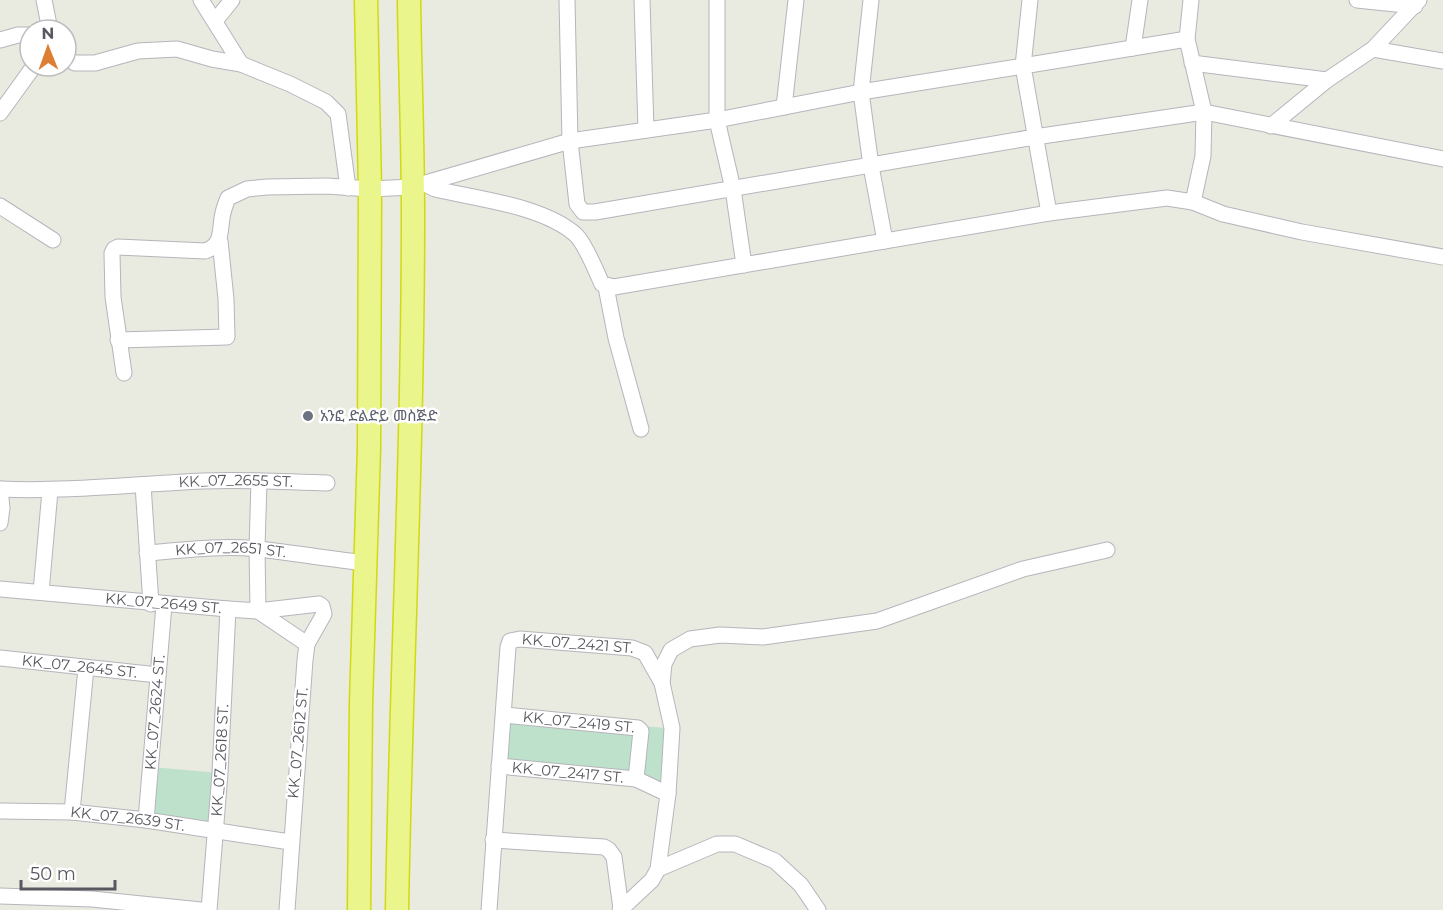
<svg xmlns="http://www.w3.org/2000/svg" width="1443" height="910" font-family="Montserrat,'Noto Sans Ethiopic',sans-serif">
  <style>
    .green { fill: #bde1ca }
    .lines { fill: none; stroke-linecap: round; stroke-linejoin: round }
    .minor-casing { stroke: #b5b5bc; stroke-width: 17 }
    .highway-casing { stroke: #d1da10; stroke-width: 25 }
    .minor { stroke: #fff; stroke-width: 15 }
    .highway { stroke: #eaf58c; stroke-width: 22 }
    .worship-dot { fill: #6b7280; stroke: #fff; stroke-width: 2 }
    .labels { text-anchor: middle; stroke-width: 5; stroke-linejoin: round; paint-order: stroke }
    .worship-label { font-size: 15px; fill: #5b616d; stroke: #fff; text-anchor: start }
    .street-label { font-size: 15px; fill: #585960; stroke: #fff }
  </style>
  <rect width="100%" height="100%" fill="#e9eae0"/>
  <!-- green -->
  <path class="green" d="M504,713L675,729L669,784L499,766Z
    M151,767L220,773L216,831L146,820Z"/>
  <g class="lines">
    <defs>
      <g id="minor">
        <path d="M44,0L50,30"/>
        <path d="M201,0L241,64"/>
        <path d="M567,0L570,141L577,204L583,212H595L1035,137L1204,112L1443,159"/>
        <path d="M642,0L646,130"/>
        <path d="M717,0V120L733,189L744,265"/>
        <path d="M871,0L861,92L871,166L885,241"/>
        <path d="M1357,0L1415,6"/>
        <path d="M215,21L232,0"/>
        <path d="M0,40L18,35H30"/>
        <path d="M1133,48L1140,0"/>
        <path d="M1373,49L1443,61"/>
        <path d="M66,58L75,63H95L138,51L177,49L212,59L241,64L290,84L326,102L338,114L348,188"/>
        <path d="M1192,63L1327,80"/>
        <path d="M784,107L796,0"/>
        <path d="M0,113L34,66"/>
        <path d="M1271,126L1327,80L1373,49L1419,0"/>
        <path d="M425,184L435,189C478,199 544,206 576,235C586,245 596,271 602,284L614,287L1049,213L1167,198L1193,202L1203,156L1204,112L1187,39L1191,0"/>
        <path d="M1193,202L1223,214L1302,232L1443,257"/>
        <path d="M0,206L53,240"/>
        <path d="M1049,213L1023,66L1187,39"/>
        <path d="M606,287L616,338L641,429"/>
        <path d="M118,340L227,337L226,299L220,241"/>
        <path d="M124,373L113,297L112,253L114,249L118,247L205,251C224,245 219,229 223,213C224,208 226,203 228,198L247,189L267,187L327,186L370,189L412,187L570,141L717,120L861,92L1023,66L1030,0"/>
        <path d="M143,485L151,604"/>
        <path id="s1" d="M0,489C68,492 135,484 203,481C244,479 286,482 327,483"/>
        <path d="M0,523L2,508L0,489"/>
        <path id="s2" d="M147,553C183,550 222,545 259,549C294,553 330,559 365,563"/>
        <path id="s3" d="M0,589L228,609L258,611L319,604L322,606L324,614L307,644L305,660L287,910"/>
        <path d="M41,592L50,491"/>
        <path d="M258,611L257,548L259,481"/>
        <path d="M258,611L307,644"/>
        <path id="s4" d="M0,658L158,675"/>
        <path id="s5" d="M504,715L638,728L641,731L636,779"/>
        <path id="s6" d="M499,766L636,779L668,794"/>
        <path id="s7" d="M0,811L72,812L146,820L290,842"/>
        <path d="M72,812L86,668"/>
        <path id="s8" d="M146,820L164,605"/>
        <path d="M493,840L604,847L609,850L614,857L621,909"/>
        <path d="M658,869L717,844H735L775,861L801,885L818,910"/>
        <path d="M0,896L92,899L201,910"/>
        <path id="s9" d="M209,910L220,773L228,609"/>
        <path id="s10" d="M489,910L508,647L510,641L520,639L632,648L645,653L662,683"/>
        <path d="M620,910L652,880L658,869L668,794L672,728L662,683L664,664L671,650L690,639L720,635L763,637L877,621L1023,569L1107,550"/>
      </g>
      <path id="highway" d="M359,910L361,704L369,448L370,189L366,0
        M397,910C401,678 413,447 413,215C413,143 410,72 409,0"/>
    </defs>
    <!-- minor casing -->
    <use href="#minor" class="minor-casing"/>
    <!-- highway casing -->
    <use href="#highway" class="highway-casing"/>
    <!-- minor -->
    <use href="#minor" class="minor"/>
    <!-- highway -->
    <use href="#highway" class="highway"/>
  </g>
  <!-- markers -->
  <circle class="worship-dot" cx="308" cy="416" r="6"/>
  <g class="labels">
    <!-- worship labels -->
    <g class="worship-label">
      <text x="320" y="421">አንፎ ድልድይ መስጅድ</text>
    </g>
    <!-- street labels -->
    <g class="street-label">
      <text dy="5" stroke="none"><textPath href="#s1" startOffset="236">KK_07_2655 ST.</textPath></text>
      <text dy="5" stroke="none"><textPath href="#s2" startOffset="84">KK_07_2651 ST.</textPath></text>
      <text dy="5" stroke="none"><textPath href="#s3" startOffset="164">KK_07_2649 ST.</textPath></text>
      <text dy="5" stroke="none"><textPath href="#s10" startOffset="338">KK_07_2421 ST.</textPath></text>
      <text dy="5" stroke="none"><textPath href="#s4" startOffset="80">KK_07_2645 ST.</textPath></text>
      <text dy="5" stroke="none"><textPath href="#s8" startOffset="108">KK_07_2624 ST.</textPath></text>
      <text dy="5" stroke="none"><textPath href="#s5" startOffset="75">KK_07_2419 ST.</textPath></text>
      <text transform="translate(298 743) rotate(-85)" y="5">KK_07_2612 ST.</text>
      <text dy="5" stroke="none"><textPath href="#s9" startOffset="150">KK_07_2618 ST.</textPath></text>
      <text dy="5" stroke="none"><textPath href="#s6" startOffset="69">KK_07_2417 ST.</textPath></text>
      <text dy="5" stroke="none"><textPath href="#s7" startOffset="128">KK_07_2639 ST.</textPath></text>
    </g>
  </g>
  <!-- north arrow -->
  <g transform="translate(48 48) rotate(359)"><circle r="28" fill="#ffffff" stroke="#bcbdbf" stroke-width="1.5"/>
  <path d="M0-4.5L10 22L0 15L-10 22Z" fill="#dc7e34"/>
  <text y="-9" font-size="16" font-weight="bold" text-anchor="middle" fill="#585960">N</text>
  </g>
  <!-- scale -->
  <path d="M21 880v9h94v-9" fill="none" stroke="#585960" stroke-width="3"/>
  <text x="30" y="880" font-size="18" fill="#585960" stroke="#ffffff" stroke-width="4.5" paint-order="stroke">50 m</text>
</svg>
